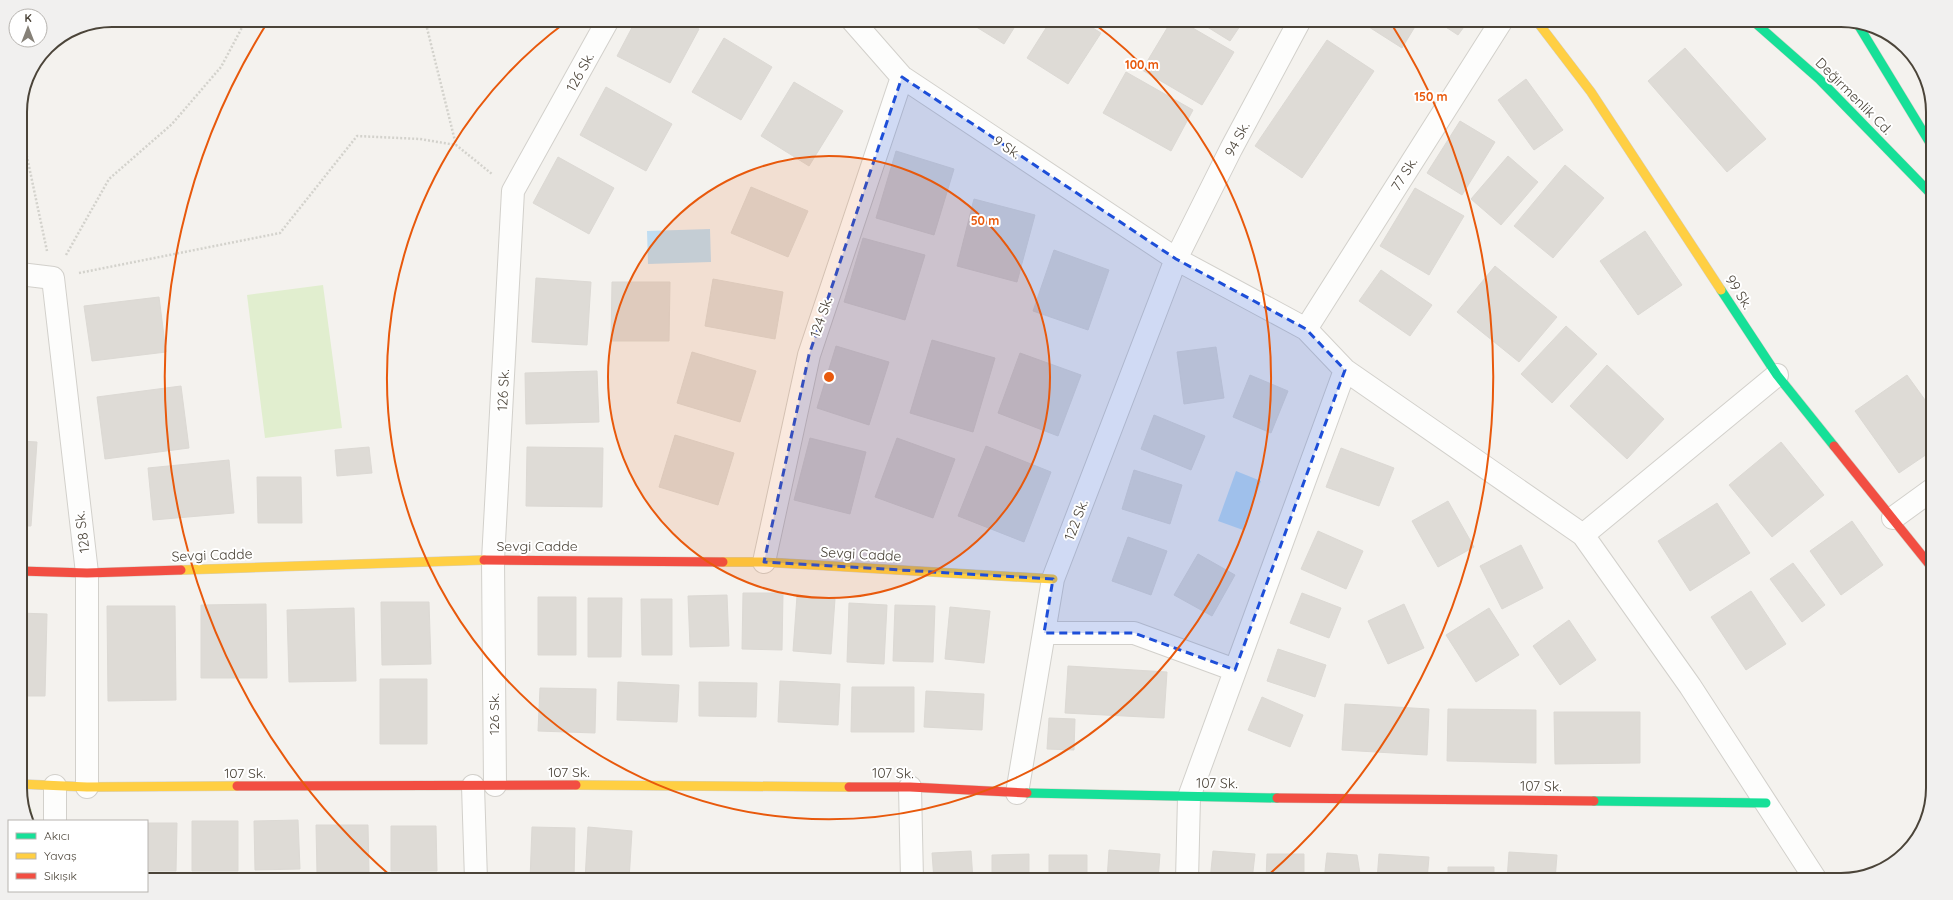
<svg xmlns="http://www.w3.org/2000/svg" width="1953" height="900" font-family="Quicksand,sans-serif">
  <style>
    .green { fill: #e1eecf }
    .water { fill: #c0ddf1 }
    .building { fill: #dedbd6; stroke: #dcd9d4 }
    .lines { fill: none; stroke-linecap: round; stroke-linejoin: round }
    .street-casing { stroke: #d2d0cb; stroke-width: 24 }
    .fast-casing { stroke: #d3cfc5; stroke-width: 10 }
    .slow-casing { stroke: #d3cfc5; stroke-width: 10 }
    .jam-casing { stroke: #d3cfc5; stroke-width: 10 }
    .path { stroke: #d3d2cc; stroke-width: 2.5; stroke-dasharray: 2 2; stroke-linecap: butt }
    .street { stroke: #fdfdfc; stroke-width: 22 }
    .fast { stroke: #16e098; stroke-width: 9 }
    .slow { stroke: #ffcf43; stroke-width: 9 }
    .jam { stroke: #f24e42; stroke-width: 9 }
    .marked { fill: #1d4ed8; fill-opacity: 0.2; stroke: #1d4ed8; stroke-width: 3; stroke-dasharray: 8 5; stroke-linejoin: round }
    .ring { fill: none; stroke: #e8590c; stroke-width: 2 }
    .labels { text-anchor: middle; stroke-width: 4; stroke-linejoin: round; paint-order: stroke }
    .street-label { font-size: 14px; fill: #4b4439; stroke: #fff }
    .rim { fill: none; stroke: #4b4439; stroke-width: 2 }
    .centre { fill: #e8590c; stroke: #fff; stroke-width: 2 }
    .ring-label { font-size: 12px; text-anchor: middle; font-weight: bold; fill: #e8590c; stroke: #fff; stroke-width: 4; stroke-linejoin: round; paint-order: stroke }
  </style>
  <rect width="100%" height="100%" fill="#f4f2ee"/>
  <!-- green -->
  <path class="green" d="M323,285L342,428L265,438L247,295Z
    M25,809H32V821H29Z"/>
  <!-- water -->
  <path class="water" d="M710,229L711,262L648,264L647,231Z
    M1236,471L1261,481L1243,530L1218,521Z"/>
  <!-- building -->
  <path class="building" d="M636,20H682L699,29L670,83L617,56Z
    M965,20H1019L1004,44Z
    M1051,20H1080L1101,33L1068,84L1027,58Z
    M1172,20H1179L1234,52L1202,105L1142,70Z
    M1196,20H1244L1230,41Z
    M1358,20H1419L1402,48Z
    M1435,20H1469L1458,35Z
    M724,38L772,67L741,120L692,92Z
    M1327,40L1374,71L1302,178L1255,146Z
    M1685,48L1766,139L1727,172L1648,81Z
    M1126,72L1193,110L1171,151L1103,113Z
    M1526,79L1563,130L1534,150L1498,100Z
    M794,82L843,111L809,166L761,136Z
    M606,87L672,124L646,171L580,135Z
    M1460,121L1495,142L1462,195L1427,173Z
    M896,151L954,169L934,235L876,218Z
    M1508,156L1538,182L1501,225L1471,199Z
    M558,157L614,188L589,234L533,203Z
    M1565,165L1604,198L1553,258L1514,226Z
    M751,187L808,211L788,257L731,233Z
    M1415,188L1464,216L1429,275L1380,246Z
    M974,199L1035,215L1017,282L957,266Z
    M1645,231L1682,285L1638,315L1600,261Z
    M863,238L925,255L905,320L844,302Z
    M1054,250L1109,270L1088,330L1033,311Z
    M1495,266L1557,317L1519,362L1457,312Z
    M1381,270L1432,305L1410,336L1359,301Z
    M536,278L591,282L587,345L532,342Z
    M713,279L783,292L775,339L705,326Z
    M612,282H670L669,341H611Z
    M159,297L166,352L92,361L84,306Z
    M1566,326L1597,354L1552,403L1521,374Z
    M932,340L995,358L973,432L910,413Z
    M836,346L889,362L869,425L817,408Z
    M1216,347L1224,398L1184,404L1177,352Z
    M692,352L756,371L740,422L677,403Z
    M1020,353L1081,375L1058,436L998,413Z
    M1607,365L1664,419L1627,459L1570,406Z
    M597,371L599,422L526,424L525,373Z
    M1250,375L1288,391L1271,433L1233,417Z
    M1907,375L1933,411V450L1899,473L1855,411Z
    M181,386L189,448L105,459L97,397Z
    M1154,415L1205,436L1191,470L1141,449Z
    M675,435L734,453L718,505L659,487Z
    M810,438L866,452L850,514L794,500Z
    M897,438L955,459L933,518L875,497Z
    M20,441L37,442L31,526H20Z
    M1781,442L1824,495L1772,537L1729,485Z
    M986,446L1051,472L1024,542L958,516Z
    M369,447L372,473L337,476L335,450Z
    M527,447L603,448L602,507L526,506Z
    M1341,448L1394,468L1379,506L1326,487Z
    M229,460L234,513L153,520L148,468Z
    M1134,470L1182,485L1170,524L1122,509Z
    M257,477H301L302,523H258Z
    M1448,501L1474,547L1438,567L1412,521Z
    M1717,503L1750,553L1690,591L1658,541Z
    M1852,521L1883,565L1841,595L1810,551Z
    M1318,531L1363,551L1346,589L1301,569Z
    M1128,537L1167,551L1151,595L1112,581Z
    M1521,545L1543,588L1502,609L1480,566Z
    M1198,554L1235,575L1212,616L1174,595Z
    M1793,563L1825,605L1802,622L1770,579Z
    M1751,591L1786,644L1746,670L1711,617Z
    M743,593H783L782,650L742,649Z
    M1302,593L1341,608L1329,638L1290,623Z
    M727,595L729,646L690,647L688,596Z
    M797,596L835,599L831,654L793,651Z
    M538,597H576V655H538Z
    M588,598H622L621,657H588Z
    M641,599H672V655H642Z
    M381,602H429L431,664L382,665Z
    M849,603L887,605L884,664L847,662Z
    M266,604L267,678H201V605Z
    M1404,604L1424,648L1388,664L1368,621Z
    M895,605L935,606L933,662L893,661Z
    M107,606H175L176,700L108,701Z
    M950,607L990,611L984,663L945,659Z
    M354,608L356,681L289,682L287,610Z
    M1489,608L1519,655L1476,682L1446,635Z
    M20,613L47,614L45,696H20Z
    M1569,620L1596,660L1560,685L1533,646Z
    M1278,649L1326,665L1315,697L1267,681Z
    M1068,666L1167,672L1164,718L1065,713Z
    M380,679H427V744H380Z
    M780,681L840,684L838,725L778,722Z
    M618,682L679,685L677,722L617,720Z
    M699,682L757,683L756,717L699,716Z
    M852,687H914V732H851Z
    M540,688L596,689L595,733L538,731Z
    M926,691L984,694L982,730L924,727Z
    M1262,697L1303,715L1290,747L1248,730Z
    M1345,704L1429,709L1427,755L1342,750Z
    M1448,709L1536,710V763L1447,761Z
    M1554,712H1640V763L1555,764Z
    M1049,718L1075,719L1074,750L1047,749Z
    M298,820L300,869L255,870L254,821Z
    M192,821H238V871H192Z
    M147,823H177L176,871H147Z
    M316,825H368L369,872L317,873Z
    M391,826H436L437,871H391Z
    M532,827L575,828L574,880H530Z
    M588,827L632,831L629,880H585Z
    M1109,850L1160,854L1158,880H1107Z
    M971,851L973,880H934L932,853Z
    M1213,851L1255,854L1252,880H1210Z
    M1509,852L1557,855L1555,880H1507Z
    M1327,853L1357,855L1361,880H1324Z
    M1029,854V880H992V855Z
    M1267,854H1304V880H1266Z
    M1379,854L1429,857L1427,880H1377Z
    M1049,855H1087V880H1049Z
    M1448,867H1494V880H1448Z"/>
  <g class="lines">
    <defs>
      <path id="street" d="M852,20L902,77L1176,259L1306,329L1345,370L1189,797L1187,880
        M20,274L53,278L87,573V787
        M1306,329L1502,20
        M1345,370L1583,535L1690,686L1816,880
        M1893,518L1933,489
        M1583,535L1777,375
        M764,562L809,355L902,77
        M1044,633H1134L1235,670
        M495,785L493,560L513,191L608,20
        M473,786L476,880
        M910,787L912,880
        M1017,793L1053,579L1176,259L1231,149L1300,20
        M55,821V786"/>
      <path id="fast" d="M1752,20L1819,79L1933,196
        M1857,23L1933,148
        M1721,290L1777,375L1834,446
        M1027,793L1277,798
        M1594,801L1766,803"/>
      <path id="slow" d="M1536,20L1591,92L1721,290
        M723,562H764L1053,579
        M181,570L484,560
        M20,784L87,787L237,786
        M576,785L849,787"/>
      <path id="jam" d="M1834,446L1933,569
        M484,560L723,562
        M20,571L87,573L181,570
        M237,786L576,785
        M849,787H910L1027,793
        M1277,798L1594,801"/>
    </defs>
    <!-- street casing -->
    <use href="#street" class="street-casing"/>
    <!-- fast casing -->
    <use href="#fast" class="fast-casing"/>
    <!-- slow casing -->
    <use href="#slow" class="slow-casing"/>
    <!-- jam casing -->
    <use href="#jam" class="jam-casing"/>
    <!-- path -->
    <path class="path" d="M425,20L456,145
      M20,124L47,251
      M66,255L109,179L172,124L221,67L246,20
      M79,273L280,233L357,136L420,139L456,145L492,174"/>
    <!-- street -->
    <use href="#street" class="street"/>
    <!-- fast -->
    <use href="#fast" class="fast"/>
    <!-- slow -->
    <use href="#slow" class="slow"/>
    <!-- jam -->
    <use href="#jam" class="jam"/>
  </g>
  <!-- marked area -->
  <path class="marked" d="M902,77L1176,259L1306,329L1345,370L1235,670L1134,633H1044L1053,579L764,562L809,355Z"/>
  <!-- distance rings -->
  <circle cx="829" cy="377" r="221" fill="#e8590c" fill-opacity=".12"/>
  <g class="ring">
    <circle cx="829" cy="377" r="221"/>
    <path d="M1092 22A442 442 0 1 1 566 22"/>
    <path d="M393 878A664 664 0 0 1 269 20M1389 20A664 664 0 0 1 1265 878"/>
  </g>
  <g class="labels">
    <!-- street labels -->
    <g class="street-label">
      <text transform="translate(580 72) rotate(-61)" y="5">126 Sk.</text>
      <text transform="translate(1854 96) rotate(45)" y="5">Değirmenlik Cd.</text>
      <text transform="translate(1237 139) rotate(-62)" y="5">94 Sk.</text>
      <text transform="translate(1007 147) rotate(34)" y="5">9 Sk.</text>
      <text transform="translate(1404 174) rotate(-58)" y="5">77 Sk.</text>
      <text transform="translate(1739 292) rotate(57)" y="5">99 Sk.</text>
      <text transform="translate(821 317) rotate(-71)" y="5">124 Sk.</text>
      <text transform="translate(503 390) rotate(-87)" y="5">126 Sk.</text>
      <text transform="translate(1076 520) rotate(-69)" y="5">122 Sk.</text>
      <text transform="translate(82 532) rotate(-97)" y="5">128 Sk.</text>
      <text x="537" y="551">Sevgi Cadde</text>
      <text transform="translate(861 554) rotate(3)" y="5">Sevgi Cadde</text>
      <text transform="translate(212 555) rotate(-2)" y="5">Sevgi Cadde</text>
      <text transform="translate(494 714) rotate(-90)" y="5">126 Sk.</text>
      <text x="569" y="777">107 Sk.</text>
      <text x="245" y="778">107 Sk.</text>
      <text transform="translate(893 773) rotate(1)" y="5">107 Sk.</text>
      <text transform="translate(1217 783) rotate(1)" y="5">107 Sk.</text>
      <text transform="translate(1541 786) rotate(1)" y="5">107 Sk.</text>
    </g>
  </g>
  <!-- crop -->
  <path d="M0 0H1953V900H0ZM112 27H1841A85 85 0 0 1 1926 112V788A85 85 0 0 1 1841 873H112A85 85 0 0 1 27 788V112A85 85 0 0 1 112 27Z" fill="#f1f0ef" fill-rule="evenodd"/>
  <path class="rim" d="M112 27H1841A85 85 0 0 1 1926 112V788A85 85 0 0 1 1841 873H112A85 85 0 0 1 27 788V112A85 85 0 0 1 112 27Z"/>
  <circle cx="829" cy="377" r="6" class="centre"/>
  <g class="ring-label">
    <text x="1142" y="69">100 m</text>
    <text x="1431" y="101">150 m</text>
    <text x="985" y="225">50 m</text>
  </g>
  <!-- legend -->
  <rect x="8" y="820" width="140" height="72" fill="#ffffff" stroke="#b7b4b0"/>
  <rect x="16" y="833" width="20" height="6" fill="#16e098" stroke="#b7b4b0"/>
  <text x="44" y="840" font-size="12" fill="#4b4439">Akıcı</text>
  <rect x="16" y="853" width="20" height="6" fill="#ffcf43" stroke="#b7b4b0"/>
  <text x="44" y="860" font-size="12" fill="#4b4439">Yavaş</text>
  <rect x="16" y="873" width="20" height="6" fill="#f24e42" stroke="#b7b4b0"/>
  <text x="44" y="880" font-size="12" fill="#4b4439">Sıkışık</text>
  <!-- north arrow -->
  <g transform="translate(28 28)"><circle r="19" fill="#ffffff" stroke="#b7b4b0"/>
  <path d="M0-3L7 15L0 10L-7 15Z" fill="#868178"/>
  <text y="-6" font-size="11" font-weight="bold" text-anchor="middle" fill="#4b4439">K</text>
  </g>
</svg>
